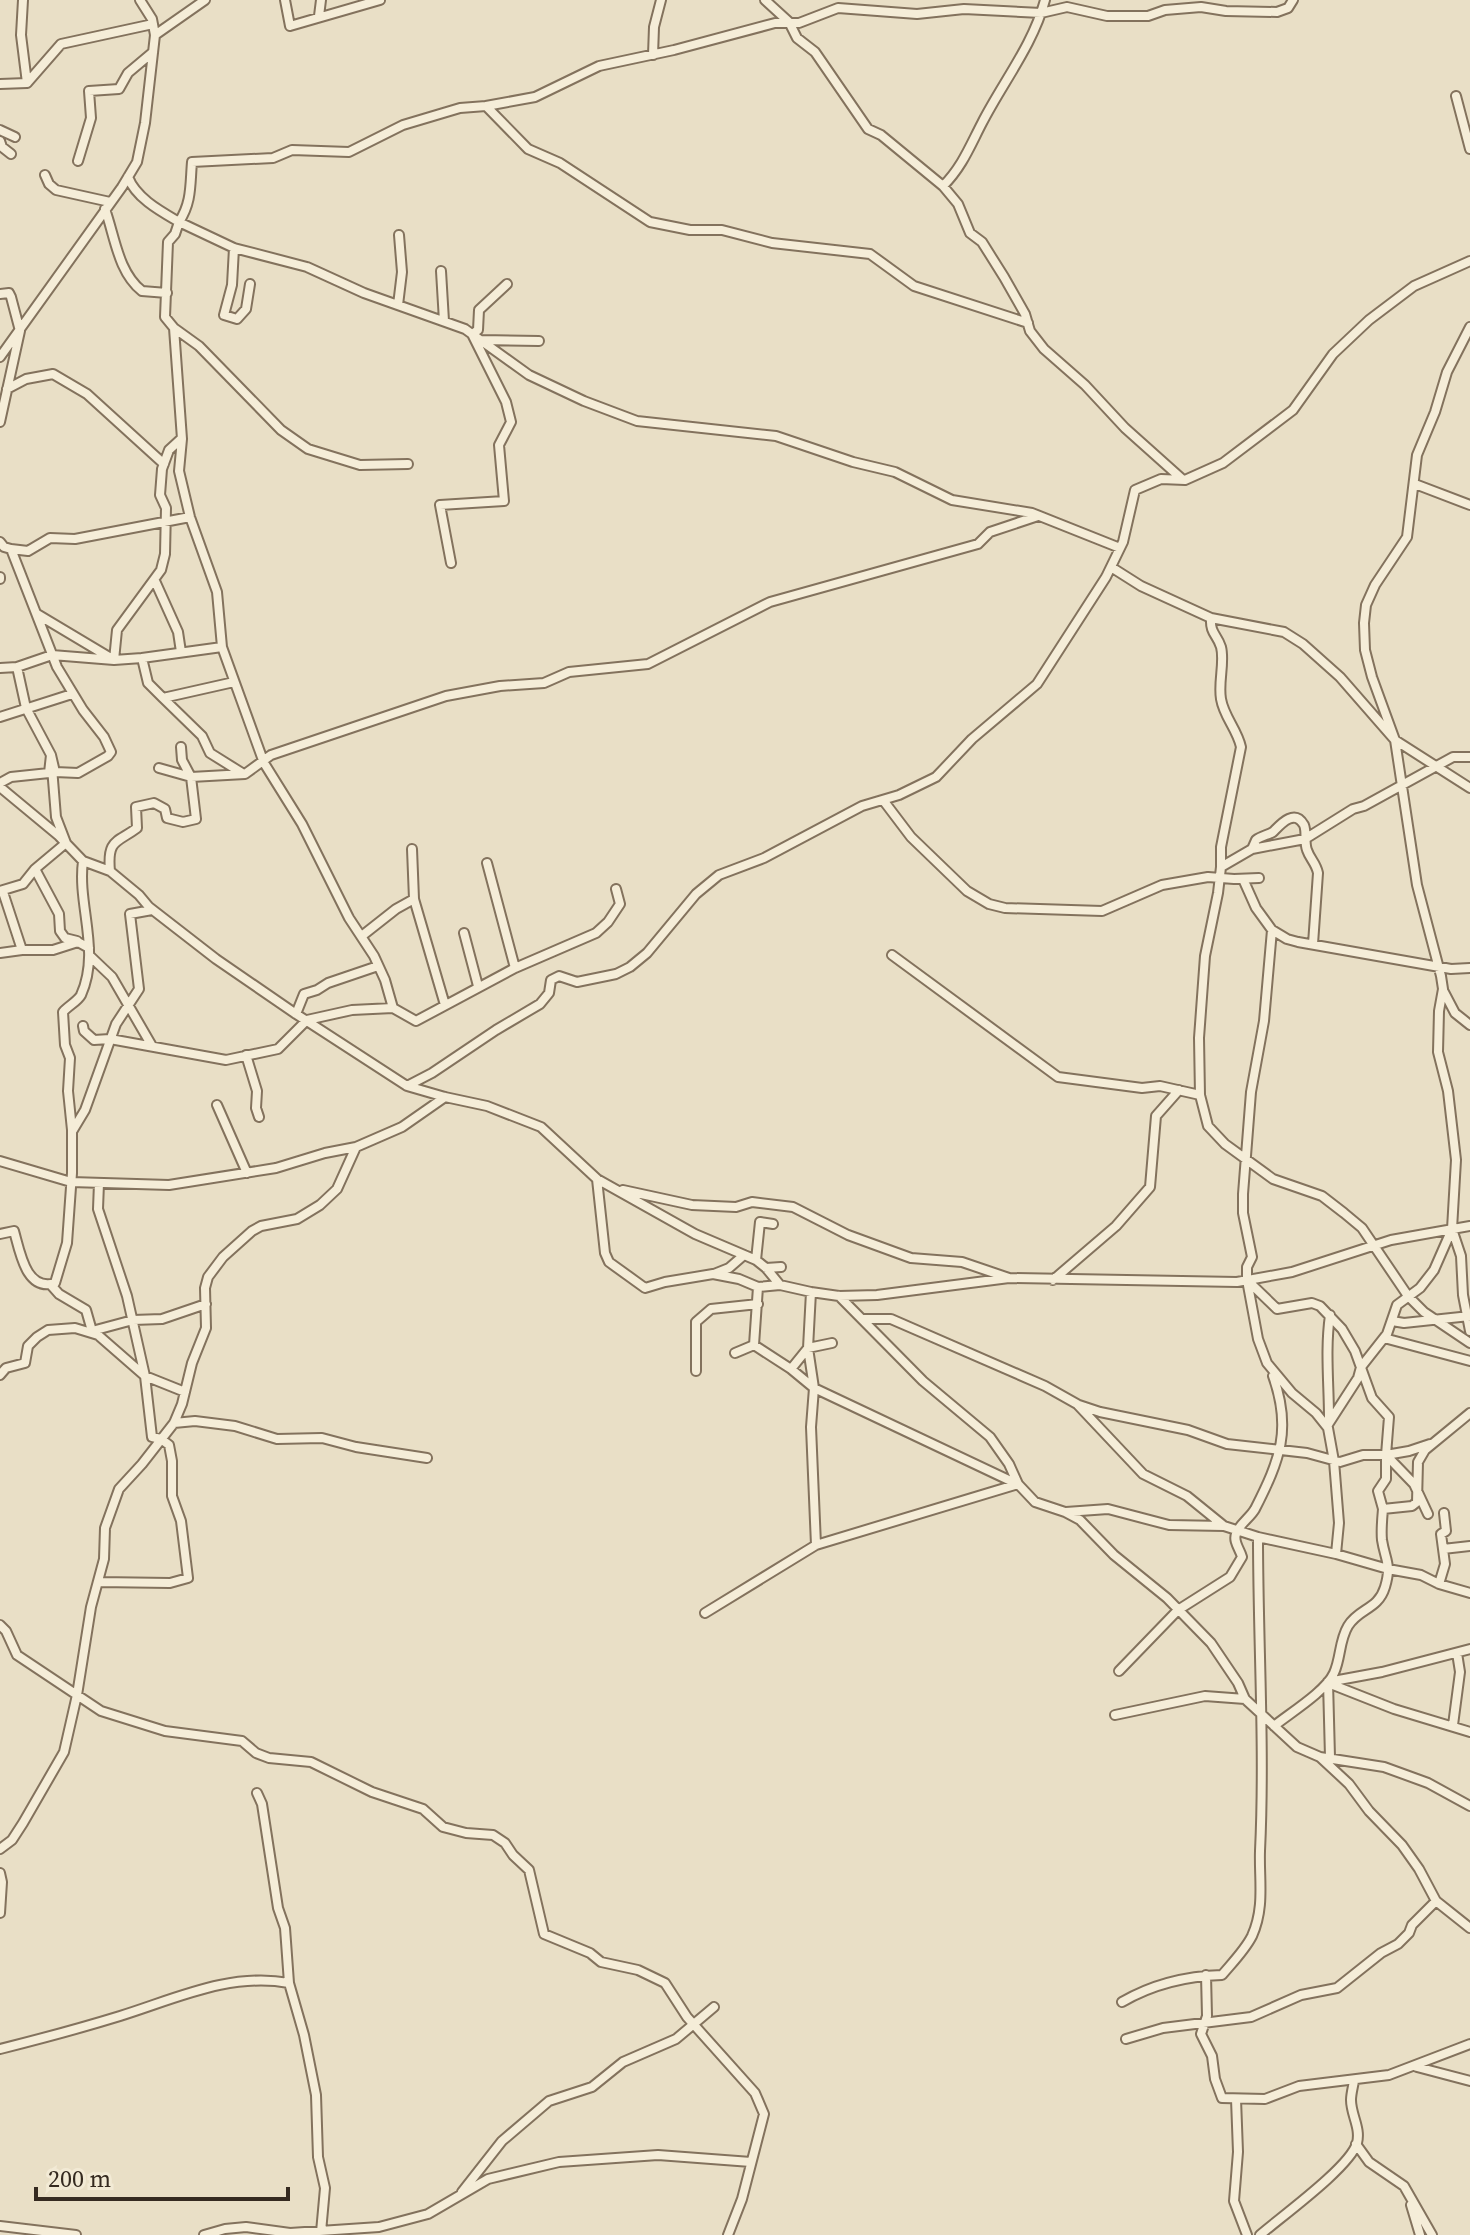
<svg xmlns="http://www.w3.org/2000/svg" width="1470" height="2235" font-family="'Source Serif 4',serif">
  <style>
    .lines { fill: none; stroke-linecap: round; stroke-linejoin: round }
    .street-casing { stroke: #83725d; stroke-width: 12 }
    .street { stroke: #f5edd8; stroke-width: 8 }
  </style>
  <rect width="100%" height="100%" fill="#e9dfc6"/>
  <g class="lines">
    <defs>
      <path id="street" d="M23,0L21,35L27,83
        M285,0L290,26L380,0
        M765,0L789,22L797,38L815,52L868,129L881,135L943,186L958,204L970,233L982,242L1004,277L1025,314L1030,331L1044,349L1085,385L1125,428L1182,479
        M319,16L321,0
        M155,35L205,0
        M653,55L654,27L661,0
        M0,84L27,83L61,44L153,24
        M1456,96L1470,149
        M486,106L535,97L599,66L674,50L775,23H799L838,8L917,14L964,9L1041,13L1067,7L1107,16H1148L1165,10L1201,7L1226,11L1277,12L1288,8L1293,0
        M0,130L15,137
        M0,141L2,147L11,154
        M78,161L91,118L89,91L119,89L128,73L153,52
        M45,175L49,184L56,190L110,202
        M128,177C136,198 160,211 179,222L175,234L168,242L165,317L174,328L182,439L179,471L190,517L217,592L222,647L264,763L302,824L349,918L374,956L385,980L393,1008
        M943,186C962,167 970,146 982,123C1003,82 1033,45 1045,0
        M105,209C115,237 118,272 142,291L167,293
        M234,248L232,285L224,315L237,319L246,309L250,284
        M441,271L444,321
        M0,294L9,293L11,297L20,331L0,422
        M398,305L402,272L399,235
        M1028,323L914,286L870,254L772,243L722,230H690L650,222L560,163L528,149L486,106L460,108L403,125L349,152L292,150L273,158L192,162C190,185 192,202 179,222L234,248L307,267L364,293L465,329L529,375L584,401L637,421L776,436L853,462L895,472L952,500L1032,513L1120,548
        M174,328L199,346L281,430L308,449L360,465L408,464
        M481,340L539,341
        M0,357L122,187L137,162L145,123L155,35L152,19L140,0
        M7,389L26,379L53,374L87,394L164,464
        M1415,484L1470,505
        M0,542L4,547L11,549L57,667L83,710L104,737L111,752L108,756L78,773L55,772L51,755L49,773L11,777L0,783
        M11,549L28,551L50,538L75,539L190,517
        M451,563L440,505L504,501L499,445L511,422L506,402L472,334L478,330L479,310L507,284
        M1111,567L1141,586L1211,618
        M0,577V579
        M155,581L178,632L181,652
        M37,614L114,660L142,658L148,683L163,698L234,682
        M142,658L222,647
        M17,667L52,655L114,660L117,630L161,570L165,554L166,508L160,495L162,469L169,450L181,439
        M0,668L17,667L26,708L51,755L56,817L66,843L35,869L23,884L0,891
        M163,698L202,736L210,753L242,773
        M0,717L72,694
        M181,747L182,760L191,777
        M1470,757H1453L1364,806L1353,809L1305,839L1252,849L1221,867L1218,893L1205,956L1199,1038L1200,1095L1208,1126L1225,1144L1273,1179L1322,1196L1344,1213L1362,1228L1408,1296L1424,1312L1470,1343
        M159,768L191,777
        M0,787L59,836L83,861L110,871L139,895L149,907L216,959L296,1014L407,1086L432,1073L496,1030L540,1004L549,993L551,980L559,976L577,982L616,974L630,967L647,953L696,894L719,875L764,858L862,806L899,795L936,777L972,739L1037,684L1106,577L1123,542L1135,490L1161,479L1185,480L1223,463L1293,410L1333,354L1369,320L1414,286L1470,261
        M883,800L911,837L967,891L989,904L1005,908L1102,911L1162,885L1208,877L1234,879L1259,878
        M412,849L414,899L445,1005
        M1252,849L1256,840C1261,836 1268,835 1273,832C1280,825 1294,808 1304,825C1307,832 1304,842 1307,850C1310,859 1316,863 1318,873L1313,944
        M1221,866V847L1241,747C1237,729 1224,717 1221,699C1218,682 1225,662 1221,647C1217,634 1210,634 1211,618L1284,632L1303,644L1340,677L1395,740L1470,788
        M35,869L59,914L60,931L65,938L77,941
        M110,871C107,839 117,843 137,828L136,807L154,803L165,809L167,818L183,822L196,819L191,777L245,774L271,755L446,696L500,686L544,683L569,672L648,664L770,602L978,544L990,532L1038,516
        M1243,879L1256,908L1272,930L1264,1021L1251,1092L1243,1194V1213L1252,1257L1247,1267V1280L1258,1339L1267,1363L1292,1393L1316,1413L1328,1428L1334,1461L1339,1523L1336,1554
        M3,892L22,950H53L78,942L89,948
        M1272,930L1287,939L1298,942L1451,969L1470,968
        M464,933L478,986
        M363,935L396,909L414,899
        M0,953L22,950
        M892,955L1058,1077L1142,1088L1160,1086L1200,1095
        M91,957L112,977L152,1046
        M515,968L596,933L608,922L620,904L616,889
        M1444,992L1455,1013L1470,1025
        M296,1014L304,994L317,990L328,983L378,966
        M83,1026L84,1031L94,1040L110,1039L226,1060L278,1049L307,1020L352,1010L393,1008L416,1021L515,968L487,863
        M246,1055L257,1091L256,1108L259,1117
        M407,1086L445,1097L487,1106L541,1127L597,1179L695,1234L756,1260L766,1268L780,1285L811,1292L839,1296L877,1295L1009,1278L1237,1282L1292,1272L1391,1240L1470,1226
        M217,1105L247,1173
        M73,1130L85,1110L116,1024L139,989L130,914L152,910
        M0,1161L71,1182L169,1185L276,1168L325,1153L356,1147L402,1127L445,1097
        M597,1179L605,1253L609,1262L645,1288L665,1282L713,1274L739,1279L758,1287L780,1285
        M99,1183L98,1209L127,1296L145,1376L152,1437L161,1439L169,1445L172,1461V1496L181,1521L188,1578L170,1583L99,1582
        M623,1190L692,1205L736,1207L752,1202L793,1207L848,1235L911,1258L962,1262L1009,1278
        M1452,1229L1456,1160L1448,1091L1438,1052L1439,1011L1443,989L1441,976L1417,885L1395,740L1372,677L1365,650L1364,623L1366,605L1375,585L1407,537L1417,455L1435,412L1447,372L1470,327
        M0,1234L14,1231C20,1252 26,1292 55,1283L67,1243L72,1173V1130L68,1091L70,1058L65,1045L63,1012C68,1006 78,1001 81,995C101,951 77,905 83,861
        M756,1260L760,1222L773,1224
        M766,1268L781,1267
        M714,1274L729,1268L744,1255
        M1053,1280L1116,1226L1150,1187L1156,1116L1179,1090
        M1247,1280L1277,1309L1312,1303L1320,1306L1342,1329L1355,1351L1372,1398L1389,1417L1386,1455L1414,1484L1428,1514
        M51,1285L59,1294L86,1310L92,1331L133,1320L162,1319L206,1304
        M811,1292L808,1348L814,1388L811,1427L816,1545
        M839,1296L923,1381L990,1437L1009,1464L1018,1484L1035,1502L1065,1512L1080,1520L1114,1555L1167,1598L1211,1643L1238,1683L1245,1699L1297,1747L1320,1757L1384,1767L1428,1783L1470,1806
        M863,1319H891L1045,1386L1077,1404L1143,1474L1187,1496L1224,1526
        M1392,1321L1404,1323L1470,1316
        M1384,1338L1470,1361
        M754,1345L791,1369L808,1348L832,1343
        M735,1353L754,1345L758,1287
        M791,1369L814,1388L1017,1484
        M696,1371V1322L711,1309L758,1304
        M0,1375L6,1368L25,1363L28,1346L37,1337L48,1330L75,1328L98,1335L145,1376L185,1392
        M1079,1405L1100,1412L1188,1430L1227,1444L1307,1453L1340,1462L1363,1455H1386
        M1329,1418C1329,1384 1325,1350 1330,1315
        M174,1423L195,1421L235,1426L277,1439L322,1438L356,1447L427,1458
        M1327,1426L1358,1378L1361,1367L1387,1334L1397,1305L1420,1288L1434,1270L1452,1229L1461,1256L1463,1295L1470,1331
        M1383,1509L1378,1491L1386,1479V1455L1409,1451L1430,1444
        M1066,1512L1108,1509L1169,1525L1224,1526L1258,1537L1336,1554L1388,1569L1421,1575L1439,1584L1470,1593
        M1443,1549L1470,1546
        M1439,1584L1445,1564L1441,1534L1446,1531L1444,1513
        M705,1613L816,1545L1018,1484
        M0,1625L6,1631L17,1655L101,1711L165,1731L242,1741L256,1753L269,1758L311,1762L372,1792L423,1809L443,1827L466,1833L493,1835L505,1843L513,1855L529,1870L544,1934L590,1953L601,1962L638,1970L665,1983L687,2017L755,2093L764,2114L742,2199L728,2235
        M1119,1671L1178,1610L1230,1577L1242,1557C1240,1549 1233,1542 1236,1534C1239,1524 1250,1518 1255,1509C1280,1460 1292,1429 1273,1376
        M1328,1683L1394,1709L1470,1732
        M1115,1715L1205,1696L1245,1699
        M1453,1725L1460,1672L1457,1653
        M1274,1726C1290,1713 1326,1691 1334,1673C1341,1658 1339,1641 1348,1626C1359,1608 1378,1610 1385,1587C1392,1564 1385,1560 1382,1540C1381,1530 1382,1520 1383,1509L1412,1506L1417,1502L1418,1462L1425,1450L1470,1413
        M1320,1757L1349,1784L1369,1811L1402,1845L1419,1869L1436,1901L1470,1928
        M1330,1757L1328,1682L1382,1672L1470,1649
        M257,1793L262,1804L278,1908L285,1928L289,1983L304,2035L316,2095L318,2157L325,2188L321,2232
        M0,1849L12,1840L23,1823L64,1752L77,1695L91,1607L104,1559L105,1528L119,1489L142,1464L174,1423L182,1404L192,1363L206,1328L205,1288L208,1277L223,1257L252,1231L261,1226L297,1219L320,1205L337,1189L356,1147
        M0,1873L2,1882L0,1913
        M1206,1975L1207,2016L1201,2034L1212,2056L1215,2079L1222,2098L1265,2099L1299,2086L1389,2075L1470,2044
        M1122,2002C1153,1984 1186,1976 1222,1975C1232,1963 1245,1950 1252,1936C1265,1907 1259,1880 1260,1851C1265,1746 1258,1642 1258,1537
        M1126,2039L1163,2028L1251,2017L1301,1995L1337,1988L1381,1953L1398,1944L1409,1933L1412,1925L1436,1901
        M0,2049C40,2039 81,2028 120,2016C175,1999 230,1972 289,1983
        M1417,2067L1470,2081
        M1236,2099L1238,2152L1234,2201L1247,2235
        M1356,2144L1369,2162L1404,2186L1432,2235
        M462,2192L502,2141L549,2101L592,2087L623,2062L676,2039L714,2007
        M1411,2205L1420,2235
        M0,2226L76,2235
        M204,2235L225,2229L246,2227L290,2233L379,2227L428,2214L488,2179L559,2162L658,2155L751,2162
        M1260,2235C1282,2216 1350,2167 1357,2143C1361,2128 1351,2115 1351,2100C1351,2094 1353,2087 1354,2081"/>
    </defs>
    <!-- street casing -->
    <use href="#street" class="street-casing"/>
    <!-- street -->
    <use href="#street" class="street"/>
  </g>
  <!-- scale -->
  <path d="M36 2187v12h252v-12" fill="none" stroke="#352a20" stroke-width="4"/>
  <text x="48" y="2187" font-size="24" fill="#352a20" stroke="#f2ead5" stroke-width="6" paint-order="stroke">200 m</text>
</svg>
